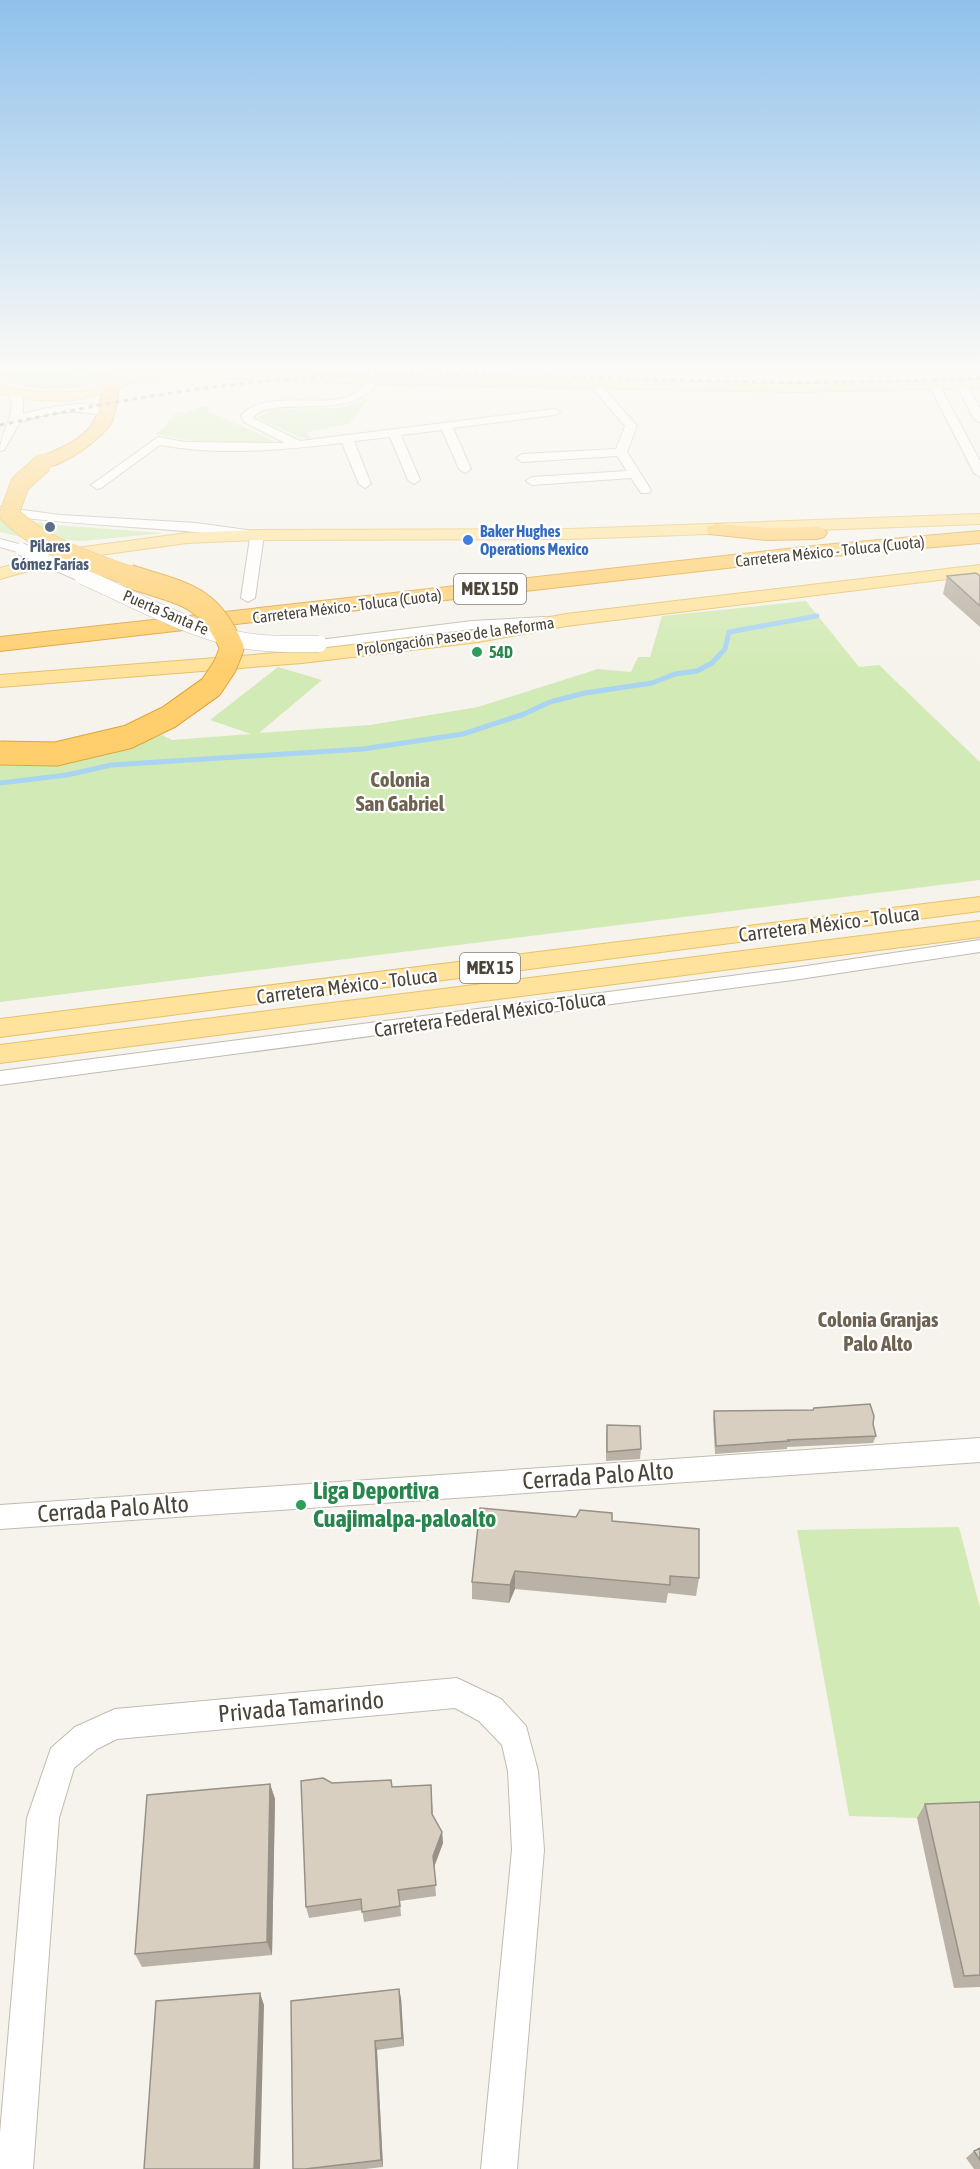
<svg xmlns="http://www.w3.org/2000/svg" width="980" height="2169" font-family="'Asap Condensed',sans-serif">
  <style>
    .green { fill: #d2eab5 }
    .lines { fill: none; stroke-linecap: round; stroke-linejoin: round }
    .stream { stroke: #a9d4f2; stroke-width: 5 }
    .minor-casing { stroke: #c2bbae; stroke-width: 2 }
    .major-casing { stroke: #e6c16a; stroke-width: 2 }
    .highway-casing { stroke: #e0a43c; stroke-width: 2 }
    .minor { fill: #fff; fill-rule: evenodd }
    .major { fill: #ffe39c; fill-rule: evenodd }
    .highway { fill: #ffcf6e; fill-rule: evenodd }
    .rail { stroke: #9a9a9a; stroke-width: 3; stroke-dasharray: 4.5 4.5; stroke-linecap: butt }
    .minor-bridge-far1-casing { stroke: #c2bbae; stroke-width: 14; stroke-linecap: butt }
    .minor-bridge-casing { stroke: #c2bbae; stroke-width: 17; stroke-linecap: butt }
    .highway-bridge-far1-casing { stroke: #e0a43c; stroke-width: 20; stroke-linecap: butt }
    .highway-bridge-casing { stroke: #e0a43c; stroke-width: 25; stroke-linecap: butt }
    .minor-bridge-far1 { stroke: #fff; stroke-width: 12 }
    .minor-bridge { stroke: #fff; stroke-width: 16 }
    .highway-bridge-far1 { stroke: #ffcf6e; stroke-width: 19 }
    .highway-bridge { stroke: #ffcf6e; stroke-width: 23 }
    .wall { fill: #bab2a6 }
    .shaded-wall { fill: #979187 }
    .building { fill: #d8cfc1; stroke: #979187; stroke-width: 1.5 }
    .service-dot { fill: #5c6f8a; stroke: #fff; stroke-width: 2 }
    .shop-dot { fill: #3f7fe0; stroke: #fff; stroke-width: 2 }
    .leisure-dot { fill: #2e9e5b; stroke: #fff; stroke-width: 2 }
    .labels { text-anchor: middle; stroke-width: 4.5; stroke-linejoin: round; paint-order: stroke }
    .far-shop-label { font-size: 16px; font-weight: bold; fill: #366cbe; stroke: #fff; text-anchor: start }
    .far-service-label { font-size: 16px; font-weight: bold; fill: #4e5e75; stroke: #fff }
    .far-street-label { font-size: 16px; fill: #4b4439; stroke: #fff }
    .far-leisure-label { font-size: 16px; font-weight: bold; fill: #27864d; stroke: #fff; text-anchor: start }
    .shield { fill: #fff; stroke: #817c74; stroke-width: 1.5 }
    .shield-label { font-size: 18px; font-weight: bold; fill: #4b4439 }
    .street-label { font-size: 20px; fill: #4b4439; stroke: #fff }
    .neighbourhood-label { font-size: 21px; font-weight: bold; fill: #6e6250; stroke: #fff }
    .near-street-label { font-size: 24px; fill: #4b4439; stroke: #fff }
    .near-leisure-label { font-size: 24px; font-weight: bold; fill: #27864d; stroke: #fff; text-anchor: start }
  </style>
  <rect width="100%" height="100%" fill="#f6f3ec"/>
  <!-- green -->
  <path class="green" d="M0,367H65C74,380 95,372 107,367C113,365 121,367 128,367C105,391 27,398 1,376Z
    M724,367H980L803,373Z
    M369,399L349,424L307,432L311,439L299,437L260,419L259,416L276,409L337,408Z
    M202,406H210L208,411L274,441L269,444L197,442L155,434L166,426L167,422L177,412L186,413Z
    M0,518L68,526L164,533L83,541L25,538L0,532Z
    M806,601L859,667L879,665L980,762V880L0,1002V764C56,766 110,757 162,735L172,740L251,734L210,720L278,667L322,680L259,733L370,725L478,707L598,669L631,672L638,657H650L662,616Z
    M959,1527L980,1608V1816L917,1818L849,1816L797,1530Z"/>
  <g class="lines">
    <!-- stream -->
    <path class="stream" d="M0,783L67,775L111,765L363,749L463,734L524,714L550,702L585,693L652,683L675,674L697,671L712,663L725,649L729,632L817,616"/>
    <defs>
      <path id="minor" d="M373,367H383C381,374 378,383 373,388C344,421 270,394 253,418L300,441L554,409L560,412L554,415L453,428L471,469L465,473L459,469L442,430L401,435L420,480L414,484L408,480L390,437L354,441L371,484L365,488L359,484L342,443C282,450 221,456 160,445L101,488L97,489L91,485L158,437L185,442L285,443L244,422L241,415C272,384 339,418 365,384C368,380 370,372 373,367Z
        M955,370L960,373L980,408V422L974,419L950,373Z
        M929,372L934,375L980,461V477L974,473L924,375Z
        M593,379L597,380L637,426L627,452L651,490L649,493H641L631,478L532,485L526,481L532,477L627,471L617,456L522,462L516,458L522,454L616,449L625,426L587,382Z
        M14,390L18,391L23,400V414C45,408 93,396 112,412C104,418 90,412 80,412C59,411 40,416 20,422L4,450L0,451C0,430 19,414 8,393Z
        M0,507L60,515L196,523L262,532L264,535L255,598L248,602L241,598L250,538C167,527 83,526 0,515Z
        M0,539L26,546L28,549L21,553L0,547Z
        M545,617L550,618L552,621L550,624L472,629L319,648L312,644L319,640L472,621Z
        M980,940V952L793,980L0,1085V1071L793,968Z
        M980,1438V1462L0,1529V1505Z
        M457,1678L501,1699L526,1726L538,1771L544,1850L517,2169H481L512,1850L508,1771L502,1745L479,1721L455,1708L117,1739L97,1749L74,1768L59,1818L33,2169H0V2133L27,1818L51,1748L75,1727L115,1709Z"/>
      <path id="major" d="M190,369L375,376L795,384L980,380V388L795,392L375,384L190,377L131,383L110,392L69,401L33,400L0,393V385C33,393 68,397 101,386C113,382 123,374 135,371L141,374Z
        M980,514V524L570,539L257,540L187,543L71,559L0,579V568L69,549L187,533L257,530L570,529Z
        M980,565V575L566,626L479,642L302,663L0,687V675L302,651L479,630L566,614Z
        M980,897V911L0,1037V1019Z
        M980,921V937L0,1063V1045Z"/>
      <path id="highway" d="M112,381L120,386C116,398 117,412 111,423C101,440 57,472 37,467L34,463L37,459C55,450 86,440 95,419C100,408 100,397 104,386Z
        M716,524L767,528L817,527L824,529L827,533L824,537L817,539L767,540L709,534L706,530L709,526Z
        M980,531V543L823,557L0,651V637L823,545Z"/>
    </defs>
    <!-- minor casing -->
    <use href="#minor" class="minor-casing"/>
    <!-- major casing -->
    <use href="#major" class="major-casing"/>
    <!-- highway casing -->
    <use href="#highway" class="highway-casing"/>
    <!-- minor -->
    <use href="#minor" class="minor"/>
    <!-- major -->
    <use href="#major" class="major"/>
    <!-- highway -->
    <use href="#highway" class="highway"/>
    <!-- rail -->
    <path class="rail" d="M0,425C100,404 201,385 303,378C441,369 580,378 718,381C805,383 893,382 980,378"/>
    <defs>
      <path id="minor-bridge-far1" d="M21,549L85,577"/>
      <path id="minor-bridge" d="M82,576C132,598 183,627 236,639C263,645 291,644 319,644"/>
      <path id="highway-bridge-far1" d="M43,463L20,484L9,514C42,547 90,562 133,577"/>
      <path id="highway-bridge" d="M0,753L56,754L128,737L169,717L211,687L225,666L232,648C209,593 180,594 129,576"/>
    </defs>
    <!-- minor-bridge-far1 casing -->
    <use href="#minor-bridge-far1" class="minor-bridge-far1-casing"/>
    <!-- minor-bridge casing -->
    <use href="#minor-bridge" class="minor-bridge-casing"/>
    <!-- highway-bridge-far1 casing -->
    <use href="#highway-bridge-far1" class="highway-bridge-far1-casing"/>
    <!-- highway-bridge casing -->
    <use href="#highway-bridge" class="highway-bridge-casing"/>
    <!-- minor-bridge-far1 -->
    <use href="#minor-bridge-far1" class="minor-bridge-far1"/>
    <!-- minor-bridge -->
    <use href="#minor-bridge" class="minor-bridge"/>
    <!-- highway-bridge-far1 -->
    <use href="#highway-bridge-far1" class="highway-bridge-far1"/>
    <!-- highway-bridge -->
    <use href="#highway-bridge" class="highway-bridge"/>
  </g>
  <!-- wall -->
  <path class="wall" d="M947,576H980V627L943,594Z
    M714,1411L873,1424L876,1436L873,1443L787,1447V1449L715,1454L713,1419Z
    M607,1425L641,1449L640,1459L606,1461V1435Z
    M612,1521L699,1578L696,1596L668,1593L666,1603L515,1589L509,1603L472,1599V1582Z
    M332,1783L392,1787L431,1785L433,1815L442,1832L443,1843L434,1867L436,1896L400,1901L401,1916L364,1922L362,1910L309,1918L306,1907Z
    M270,1784L275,1799L272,1955L142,1967L135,1954Z
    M980,1802V1987L954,1988L917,1818L925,1804Z
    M401,1998L404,2046L377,2050L383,2167L365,2169H293Z
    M980,2148V2169H974L966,2158L974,2151Z"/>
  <!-- shaded-wall -->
  <path class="shaded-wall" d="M515,1571V1589L509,1603L510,1585Z
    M270,1784L275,1799L272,1955L267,1942Z
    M442,1832L443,1843L434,1867L433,1856Z
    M399,1989L401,1998L404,2046L402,2038Z
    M260,1993L264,2005L260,2169H254Z
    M375,2041L377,2050L383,2167L381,2160Z"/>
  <!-- building -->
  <path class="building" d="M976,573L980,576V606L947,576Z
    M870,1404L874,1416L873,1424L876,1436L788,1440L789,1441L716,1446L714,1411L813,1410L814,1408Z
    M607,1425L640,1426L641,1449L607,1452Z
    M480,1508L576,1517L580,1510L612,1513V1521L699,1529V1578L670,1576V1585L515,1571L510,1585L472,1582Z
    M323,1778L332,1783L391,1780L392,1787L431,1785L432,1814L442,1832L433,1856L436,1885L398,1890L400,1906L362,1912L361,1899L306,1907L301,1781Z
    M270,1784L267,1942L135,1954L147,1795Z
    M980,1802V1975L964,1976L925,1804Z
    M399,1989L402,2038L375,2041L381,2160L305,2169H293L291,2001Z
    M260,1993L254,2169H144L156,2001Z
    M980,2148V2160L974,2151Z"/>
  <!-- sky -->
  <linearGradient id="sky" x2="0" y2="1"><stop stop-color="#8fc1ec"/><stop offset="0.55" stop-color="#fbfaf6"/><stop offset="1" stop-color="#fbfaf6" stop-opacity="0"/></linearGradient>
  <rect width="980" height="670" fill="url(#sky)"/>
  <!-- markers -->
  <circle class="service-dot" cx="50" cy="527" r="6"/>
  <circle class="shop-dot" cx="468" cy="540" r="6"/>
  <g class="leisure-dot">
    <circle cx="477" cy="652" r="6"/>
    <circle cx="301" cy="1505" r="6"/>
  </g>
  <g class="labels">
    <!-- far-shop labels -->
    <g class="far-shop-label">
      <text x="480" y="537">Baker Hughes<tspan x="480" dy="18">Operations Mexico</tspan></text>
    </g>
    <!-- far-service labels -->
    <g class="far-service-label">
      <text x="50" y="552">Pilares<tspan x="50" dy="18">Gómez Farías</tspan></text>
    </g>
    <!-- far-street labels -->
    <g class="far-street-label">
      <text transform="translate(830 551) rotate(-6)" y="6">Carretera México - Toluca (Cuota)</text>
      <text transform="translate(347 606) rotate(-7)" y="6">Carretera México - Toluca (Cuota)</text>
      <text transform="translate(166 612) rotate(23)" y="6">Puerta Santa Fe</text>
      <text transform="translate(455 636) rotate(-8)" y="6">Prolongación Paseo de la Reforma</text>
    </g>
    <!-- far-leisure labels -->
    <g class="far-leisure-label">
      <text x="489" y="658">54D</text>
    </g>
    <!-- shield labels -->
    <g class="shield">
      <rect x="454" y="574" width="72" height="30" rx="4.5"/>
      <rect x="460" y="953" width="60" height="30" rx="4.5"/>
    </g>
    <g class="shield-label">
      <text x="490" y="595">MEX 15D</text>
      <text x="490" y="974">MEX 15</text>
    </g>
    <!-- street labels -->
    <g class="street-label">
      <text transform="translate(829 924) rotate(-7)" y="7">Carretera México - Toluca</text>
      <text transform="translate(347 986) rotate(-7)" y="7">Carretera México - Toluca</text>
      <text transform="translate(490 1014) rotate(-8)" y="7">Carretera Federal México-Toluca</text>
    </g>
    <!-- neighbourhood labels -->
    <g class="neighbourhood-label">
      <text x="400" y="787">Colonia<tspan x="400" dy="24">San Gabriel</tspan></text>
      <text x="878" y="1327">Colonia Granjas<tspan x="878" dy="24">Palo Alto</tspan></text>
    </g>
    <!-- near-street labels -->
    <g class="near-street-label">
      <text transform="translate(598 1476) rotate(-4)" y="8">Cerrada Palo Alto</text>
      <text transform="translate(113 1509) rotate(-4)" y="8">Cerrada Palo Alto</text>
      <text transform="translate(301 1707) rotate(-5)" y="8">Privada Tamarindo</text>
    </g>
    <!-- near-leisure labels -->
    <g class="near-leisure-label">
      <text x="313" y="1499">Liga Deportiva<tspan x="313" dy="28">Cuajimalpa-paloalto</tspan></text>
    </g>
  </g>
</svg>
